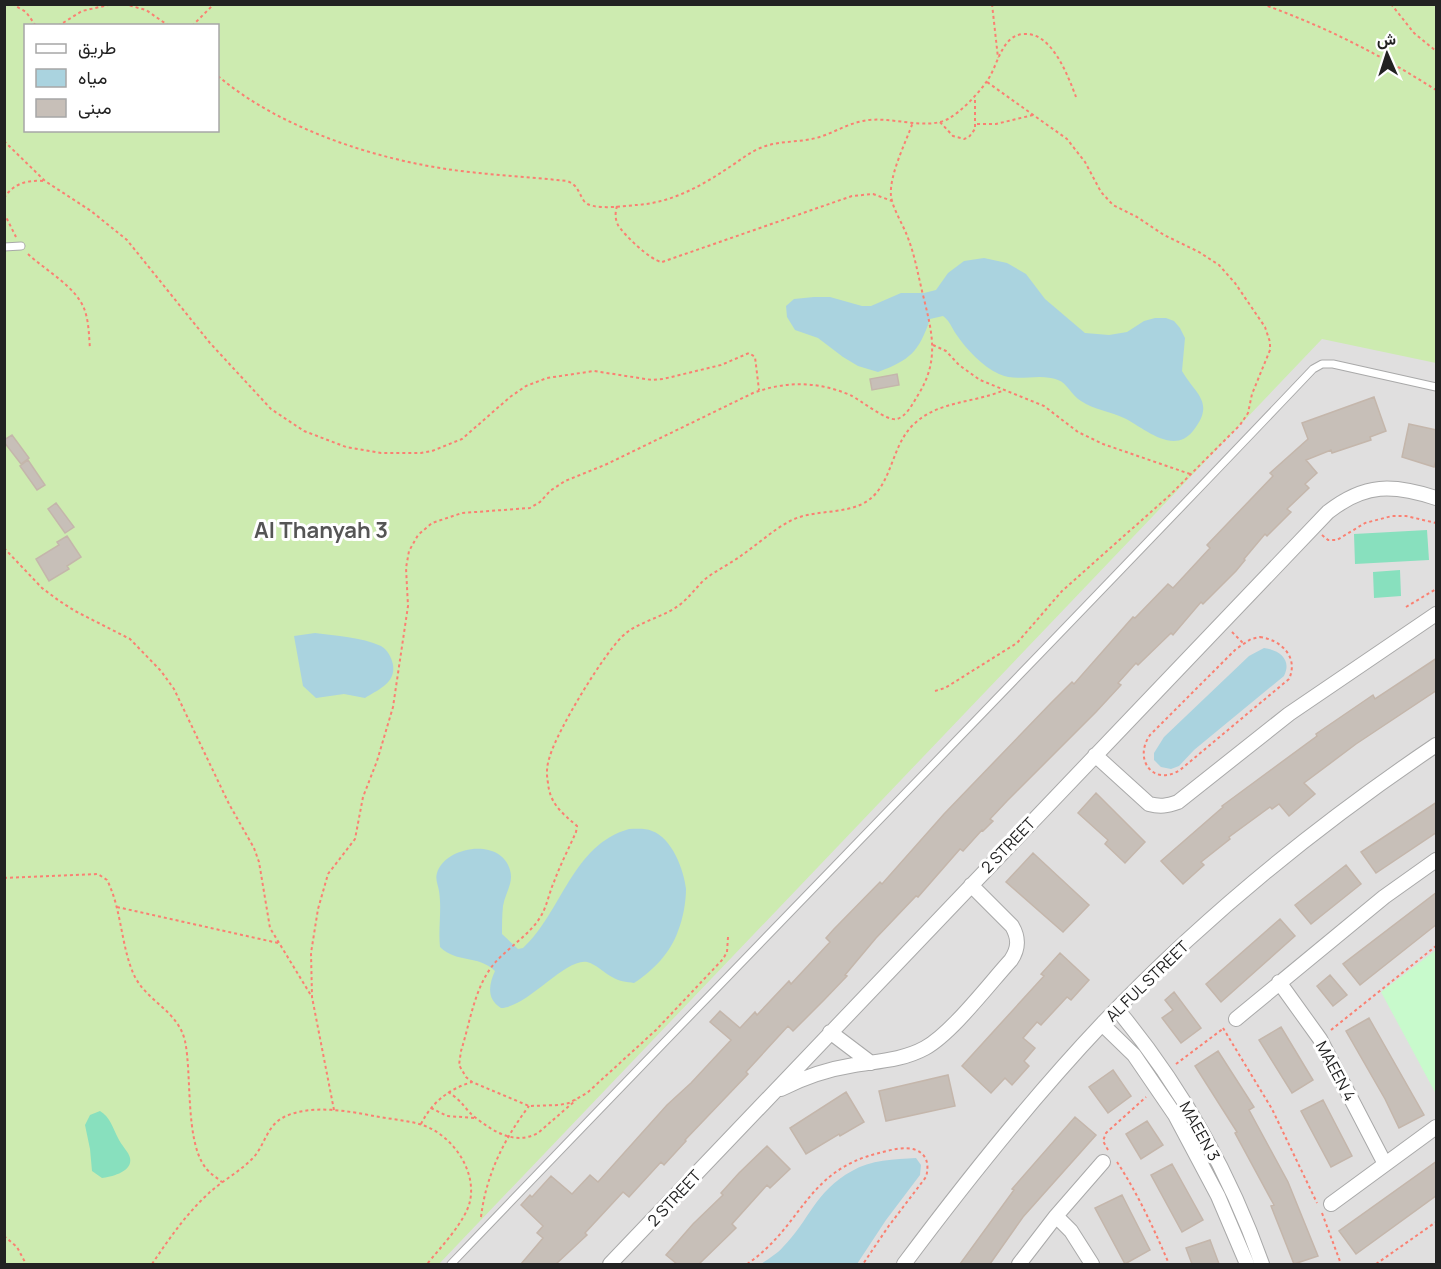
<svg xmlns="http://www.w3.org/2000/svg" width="1441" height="1269" font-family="Manrope,Vazirmatn,sans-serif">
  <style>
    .residential { fill: #e0dfdf; fill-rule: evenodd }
    .grass { fill: #cdebb0; fill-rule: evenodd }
    .park { fill: #c8facc }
    .pitch { fill: #88e0be }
    .water { fill: #aad3df }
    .building { fill: #c7bfb8; stroke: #c4b6ab; stroke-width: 1.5 }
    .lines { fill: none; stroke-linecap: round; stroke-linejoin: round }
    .service-casing { stroke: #a9a9a9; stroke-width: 9 }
    .minor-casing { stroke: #a9a9a9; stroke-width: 16 }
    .path { stroke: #fa8072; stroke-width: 2; stroke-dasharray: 3 3; stroke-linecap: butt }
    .service { stroke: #fff; stroke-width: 7 }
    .minor { stroke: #fff; stroke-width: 14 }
    .labels { text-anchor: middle; stroke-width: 6; stroke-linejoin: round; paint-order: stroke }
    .street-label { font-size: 16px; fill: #222; stroke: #fff }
    .district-label { font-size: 22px; font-weight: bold; fill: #555; stroke: #fff }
  </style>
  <rect width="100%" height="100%" fill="#f2efe9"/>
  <!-- residential -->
  <path class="residential" d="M5,5H1436V1264H5ZM26,26H218V130H26Z"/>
  <!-- grass -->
  <path class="grass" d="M5,5H1436V363L1322,339L439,1264H5ZM26,26H218V130H26Z"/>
  <!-- park -->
  <path class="park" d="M1436,950V1094L1381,992Z"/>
  <!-- pitch -->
  <path class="pitch" d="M1427,530L1429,560L1355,564L1354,534Z
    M1400,570L1401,596L1374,598L1373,572Z
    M100,1111C110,1117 113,1128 118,1138C121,1145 129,1152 130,1158C133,1172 111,1177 102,1178L92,1171L90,1149L85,1125L90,1115Z"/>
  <!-- water -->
  <path class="water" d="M984,258L1007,263L1026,274L1045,299L1085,333L1109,335L1127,332L1144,321L1155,318H1166L1174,321L1180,328L1185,338L1182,371C1195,394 1216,402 1193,431C1173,456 1143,427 1124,418C1110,411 1094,410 1081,401C1072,396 1067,383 1058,380C1039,372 1017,383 999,374C982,366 967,350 956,334C952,328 949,320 943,316L930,319C919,352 910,360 878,372L858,366L843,357L818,338L795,330L787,317L786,306L794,299L814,297H830L862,306H871L901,293H924L936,290L948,273L964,261Z
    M315,633C336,636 361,637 381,646C387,649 392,658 393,665C396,683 378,690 365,698L344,694L316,698L303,686L294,636Z
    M1264,648C1280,650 1292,660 1284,676L1194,750L1179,766L1171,769L1161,767L1154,760V753L1164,737L1249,656Z
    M629,829C637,829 645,828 652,831C672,838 684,870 686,889C686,902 683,919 678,931C671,952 653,971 634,983C627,982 618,981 612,977C604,973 596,964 587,962C565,958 528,1007 501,1008C486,999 489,984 495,971C477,954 458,964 440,947C438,929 442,910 439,891C438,885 435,879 437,873C445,846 501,837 510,870C514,883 505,893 503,906C502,915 502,925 502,934L518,949L523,948C562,912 572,845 629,829Z
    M916,1158L921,1165L920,1175L886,1220L857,1264H761C768,1259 777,1254 783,1247C809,1221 815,1191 852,1171C870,1160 895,1159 916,1158Z"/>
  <!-- building -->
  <path class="building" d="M897,374L899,385L872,390L870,379Z
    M1374,397L1386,431L1370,437L1371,440L1332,453L1331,450L1306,460L1317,473L1305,484L1309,488L1287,509L1291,512L1267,536L1265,534L1244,559L1245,560L1236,571L1203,604L1201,602L1173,635L1171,633L1138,665L1136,663L1118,683L1121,685L1096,712L1007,801L990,819L993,821L983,831L982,830L963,851L960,849L918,897L916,896L876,938L845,975L847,976L824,1000L793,1031L788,1026L746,1072L748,1074L685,1140L686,1141L664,1165L661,1162L629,1197L623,1192L585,1233L587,1235L556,1264H521L543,1238L537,1233L543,1226L521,1205L530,1195L532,1197L551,1176L572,1194L590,1175L598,1182L667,1105L691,1083L731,1040L710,1022L720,1011L740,1028L755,1012L757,1015L789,981L791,984L830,942L826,938L834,929L880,882L882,884L944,814L1050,704L1072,682L1074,684L1133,617L1135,618L1168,584L1173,588L1210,548L1207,545L1273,476L1270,473L1308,439L1302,423Z
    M1409,424L1437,430V457L1434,467L1402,457Z
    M12,435L29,458L21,464L4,442V440Z
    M28,460L45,485L37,490L20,466Z
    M56,503L74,527L65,533L48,509Z
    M67,536L81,557L67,566L69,569L49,581L36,559L59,545L57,542Z
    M1437,658V690L1356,744L1304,783L1315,794L1289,816L1279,804L1272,809L1270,807L1229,837L1230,839L1201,862L1204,865L1183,884L1161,861L1223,807L1222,806L1317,736L1316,734L1373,695L1375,699Z
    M1096,793L1145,842L1125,863L1105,844L1108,840L1078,813Z
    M1437,802V832L1376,873L1361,852Z
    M1033,853L1089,905L1063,932L1006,882Z
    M1346,865L1361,884L1311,924L1295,905Z
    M1437,892V924L1360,985L1343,964Z
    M1280,919L1295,936L1221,1002L1206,984Z
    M1060,953L1089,980L1071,1000L1067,997L1041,1025L1037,1022L1023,1038L1035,1048L1024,1061L1029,1066L1012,1085L1005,1078L991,1093L962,1066L1044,976L1041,974Z
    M1330,975L1347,995L1333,1006L1317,986Z
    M1174,992L1201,1028L1181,1043L1162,1018L1173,1010L1165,1000Z
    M1369,1018L1424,1115L1399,1128L1385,1099L1346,1031Z
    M1281,1027L1313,1080L1292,1093L1259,1040Z
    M1218,1051L1254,1107L1249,1110L1288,1182L1318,1256L1294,1264L1271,1206L1274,1205L1235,1133L1237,1132L1195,1066Z
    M1113,1070L1131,1096L1108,1113L1089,1087Z
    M948,1075L955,1106L886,1121L879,1091Z
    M846,1092L864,1122L840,1136L839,1134L806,1154L790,1128Z
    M1323,1100L1352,1156L1331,1167L1301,1111Z
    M1075,1117L1096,1135L1023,1217L990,1264H960L1014,1190L1012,1189Z
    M1147,1121L1163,1145L1141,1159L1126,1134Z
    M767,1146L790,1169L770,1188L767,1185L732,1224L736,1228L699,1264H677L666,1255L693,1224L723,1195L721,1193L739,1173Z
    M1437,1161V1195L1356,1254L1339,1231Z
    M1172,1164L1203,1220L1182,1232L1151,1175Z
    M1122,1195L1150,1250L1125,1264L1095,1208Z
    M1210,1240L1219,1264H1192L1186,1248Z"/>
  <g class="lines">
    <defs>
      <path id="service" d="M4,247L21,246
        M451,1264C737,965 1028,669 1313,369L1322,364H1333L1436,387"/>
      <path id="minor" d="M1095,755L1149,804C1160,807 1167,806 1178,802L1289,714L1436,614
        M1279,982L1320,1039L1385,1164
        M1117,1009C1180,1085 1229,1171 1262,1264
        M1236,1019L1384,897L1436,860
        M1102,1024L1134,1055L1175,1115L1218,1196L1247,1264
        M830,1032L871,1063
        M781,1089C804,1077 829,1069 854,1065C879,1061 903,1060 925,1048C952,1033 989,984 1011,960C1019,948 1019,938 1012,926L971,885
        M1331,1204L1436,1127
        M1056,1216L1071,1231L1092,1264
        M610,1264L1328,512C1365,483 1393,484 1436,498
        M904,1264C966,1181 1031,1099 1103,1023C1203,918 1316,826 1436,745
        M1019,1264L1056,1216L1103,1162"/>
    </defs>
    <!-- service casing -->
    <use href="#service" class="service-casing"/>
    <!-- minor casing -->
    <use href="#minor" class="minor-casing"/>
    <!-- path -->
    <path class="path" d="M12,4L26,12L36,26
      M124,4L146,10L169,26
      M992,4L998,58
      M1262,4C1324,26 1381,55 1436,90
      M1391,4L1414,33L1436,51
      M58,26L82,11L113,4
      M192,26L214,4
      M218,76C279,128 374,159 453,170C491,175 530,177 567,181C578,185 578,192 584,201C591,211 624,206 636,205C670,203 700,187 728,168C738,162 747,154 758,149C777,140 797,143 816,138C832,134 846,124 863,121C889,115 925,131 948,119C962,111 978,94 987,81C998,66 1001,35 1024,34C1052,32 1068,76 1076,97
      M940,122L953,136L964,139L969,137L975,129V98
      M977,124H996L1033,115
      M4,141L45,181L91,211L127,240L210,343L271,409L304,431L346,447L381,453H421L432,451L462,439L510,397L526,386L547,378L594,371L652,380L663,379L721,365L749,353L755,357L759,390
      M4,198C14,183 27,180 43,181
      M617,206C615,213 615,219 618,225C623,234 651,261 662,262L852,196L873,194L892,201
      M4,213L16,237
      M28,254C46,271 77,287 85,311C89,323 89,337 90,349
      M933,345L946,351L959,365L980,380L1044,406L1078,432L1103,444L1190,474
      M1322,535L1328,540H1337L1365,523L1392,516H1406L1436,523
      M4,548L42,588L58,600L75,611L130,639L161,671L174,689L229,804L254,848L259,862L270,928L312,997
      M1406,607L1436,589
      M1232,632L1243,643
      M1260,637C1281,640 1299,657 1289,679L1180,770C1153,787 1133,759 1150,735L1236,649L1251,639Z
      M935,691L945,688L1017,643L1062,591L1170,495L1240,425L1248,413L1252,394L1270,350V342L1265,327L1235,283L1219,265L1199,252L1164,235L1137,217L1113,205L1101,192L1085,162L1067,139L987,82
      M4,878L98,874L107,880C122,909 121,949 135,977C148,1002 178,1011 185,1041C192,1074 185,1140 205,1167C209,1173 216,1177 222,1182
      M117,907L278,943
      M728,937L727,952L723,959L656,1030L587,1093L569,1103L559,1105L529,1106L472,1082L466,1077L459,1065L461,1051C470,1023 474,989 493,965C507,948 529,936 541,916C547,906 549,893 554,882C560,865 569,848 576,832L577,826C562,813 550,804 548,783C546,773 547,764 550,756C557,731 606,649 626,633C643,620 665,617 682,603C690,596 696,588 704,580C715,571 730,564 742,555C758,544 773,530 790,521C813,509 842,515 864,503C893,487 890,446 914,424C938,401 973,403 1002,391
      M1223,1028L1272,1109L1317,1203
      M1331,1030L1436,946
      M1176,1064L1224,1028
      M448,1092C463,1101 465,1110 476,1118C495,1133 516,1145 538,1133L576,1100
      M431,1108L447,1116L475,1118
      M334,1110L312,997L311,953L318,909L328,874L355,839L363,797L377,761L393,707L408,606L406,568L409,551L418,535L432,523L462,513L530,508L540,502L550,491L565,481L607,464L753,393C786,381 817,381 850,395C861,400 887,422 897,419C907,416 913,403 918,395C940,360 932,332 923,295C918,275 915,256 908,238C903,224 893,210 891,196C889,175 906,142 913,122
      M421,1124C432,1102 449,1089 472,1082
      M1108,1150L1103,1141L1106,1133L1146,1097
      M1117,1162C1138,1194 1154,1229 1169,1264
      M1322,1213L1341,1264
      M481,1217C486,1175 504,1139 529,1106
      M4,1236L17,1247L26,1264
      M152,1264C169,1239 186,1214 209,1193C222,1181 239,1172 252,1159C265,1146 266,1126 284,1117C310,1104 348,1111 374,1116C389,1119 405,1120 419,1124C450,1132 477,1169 470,1201C466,1221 440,1248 427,1264
      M747,1264C803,1226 805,1171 879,1153C890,1150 905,1146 916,1150C928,1155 929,1166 926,1177L888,1227L863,1264
      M1376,1264L1436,1222"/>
    <!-- service -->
    <use href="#service" class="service"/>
    <!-- minor -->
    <use href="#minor" class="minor"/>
  </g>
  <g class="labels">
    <!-- street labels -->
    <g class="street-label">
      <text transform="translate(1008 845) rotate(-46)" y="6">2 STREET</text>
      <text transform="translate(1147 981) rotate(-44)" y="6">AL FUL STREET</text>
      <text transform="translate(1336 1071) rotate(62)" y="6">MAEEN 4</text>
      <text transform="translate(1200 1131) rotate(61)" y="6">MAEEN 3</text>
      <text transform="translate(674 1198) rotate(-47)" y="6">2 STREET</text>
    </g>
    <!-- district labels -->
    <g class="district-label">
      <text x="321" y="538">Al Thanyah 3</text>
    </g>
  </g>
  <!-- border -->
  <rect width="1441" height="1269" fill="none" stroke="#222222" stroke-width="12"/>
  <!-- legend -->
  <rect x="24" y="24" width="195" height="108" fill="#ffffff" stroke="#a7a7a7" stroke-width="1.5"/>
  <rect x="36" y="44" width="30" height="9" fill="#ffffff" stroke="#a7a7a7" stroke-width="1.5"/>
  <text x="78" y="54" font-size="18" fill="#222222">طريق</text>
  <rect x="36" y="69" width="30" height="18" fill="#aad3df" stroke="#a7a7a7" stroke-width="1.5"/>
  <text x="78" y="84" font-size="18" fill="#222222">مياه</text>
  <rect x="36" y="99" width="30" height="18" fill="#c7bfb8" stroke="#a7a7a7" stroke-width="1.5"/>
  <text x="78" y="114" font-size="18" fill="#222222">مبنى</text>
  <!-- north arrow -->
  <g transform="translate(1387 54) rotate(357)" stroke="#ffffff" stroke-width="4.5" paint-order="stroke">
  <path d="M0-4.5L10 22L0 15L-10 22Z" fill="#222222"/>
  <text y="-9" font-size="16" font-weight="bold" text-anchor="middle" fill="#222222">ش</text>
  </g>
</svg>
